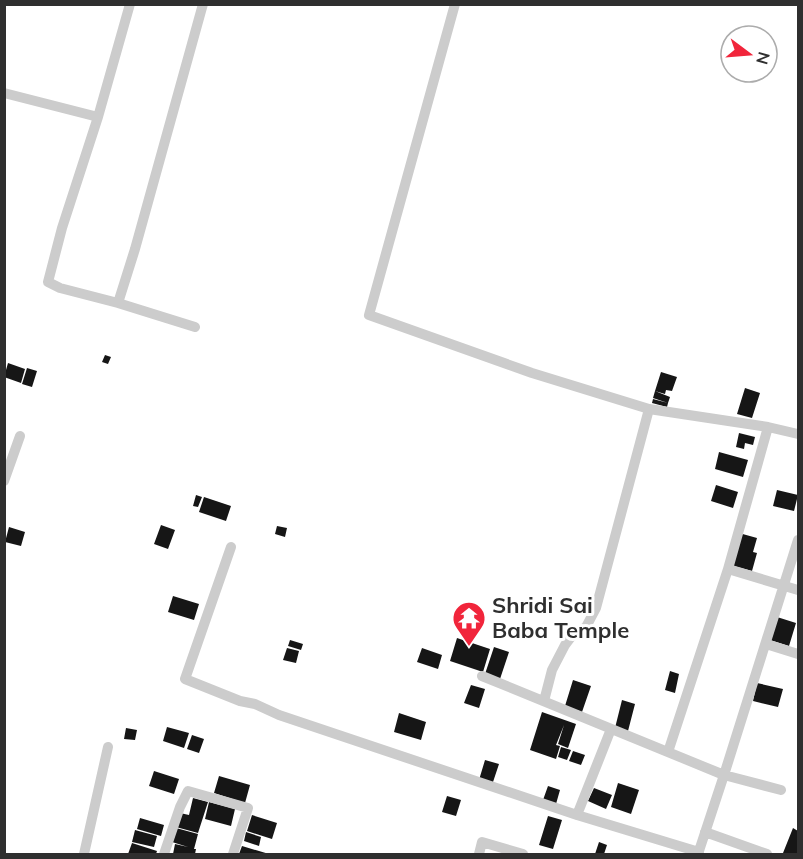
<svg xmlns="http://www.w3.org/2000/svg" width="803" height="859" font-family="Mulish,sans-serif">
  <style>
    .building { fill: #161616 }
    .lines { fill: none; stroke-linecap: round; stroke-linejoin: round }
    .minor { stroke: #ccc; stroke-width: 10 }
    .labels { text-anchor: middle; stroke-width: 6; stroke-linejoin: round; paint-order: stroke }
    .poi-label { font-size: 22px; font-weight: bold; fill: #2f2f2f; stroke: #fff; text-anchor: start }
  </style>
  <rect width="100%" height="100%" fill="#fff"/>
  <!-- building -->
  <path class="building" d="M105,355L111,357L108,364L102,362Z
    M8,363L25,369L21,383L4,377Z
    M27,368L37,371L32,387L22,384Z
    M661,372L677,377L672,391L666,390L665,394L655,391Z
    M745,388L760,393L752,418L737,414Z
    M655,391L670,397L668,403L653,398Z
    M653,399L668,403L667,407L652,403Z
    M739,433L755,437L753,445L745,443L744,449L736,447Z
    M719,452L748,460L743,477L715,469Z
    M716,485L738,492L733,508L711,501Z
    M777,490L798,495L794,511L773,506Z
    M196,495L202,497L198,507L193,506Z
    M204,497L231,506L226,521L199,512Z
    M161,525L175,530L168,549L154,544Z
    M277,526L287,528L285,537L275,534Z
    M9,527L25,532L21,546L5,542Z
    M739,533L757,538L753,552L757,553L752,571L730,565Z
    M173,596L199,604L194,620L168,612Z
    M777,617L796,623L789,646L770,640Z
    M457,638L490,649L483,672L450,661Z
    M290,640L303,644L301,650L288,646Z
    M494,647L509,652L500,679L485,674Z
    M287,648L299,651L296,663L283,660Z
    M422,648L442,655L438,669L417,662Z
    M670,671L679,674L675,693L665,690Z
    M573,680L591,686L582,712L565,706Z
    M757,683L783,689L778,707L753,701Z
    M471,685L485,689L479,708L464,703Z
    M622,700L635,704L628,731L615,728Z
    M542,712L576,724L568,748L558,744L564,725L556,745L560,746L556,759L530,750Z
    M399,713L426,722L421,740L394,732Z
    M167,727L189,733L184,748L163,741Z
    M126,728L137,730L135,740L124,739Z
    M192,735L204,739L199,753L187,749Z
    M561,747L571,750L567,760L558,757Z
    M573,751L585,755L581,765L569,761Z
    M485,760L499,764L492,785L479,780Z
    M154,771L179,779L174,794L149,786Z
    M219,776L250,785L245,803L214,793Z
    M618,783L639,790L631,814L611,807Z
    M548,786L560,790L556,804L543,800Z
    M594,788L612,795L606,809L588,801Z
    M447,796L461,800L456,816L442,812Z
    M193,798L208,802L198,833L176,827L180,813L189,815Z
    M209,802L235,809L231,826L205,819Z
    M252,815L277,823L272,839L247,831Z
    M548,816L562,820L553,849L539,845Z
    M140,818L164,825L161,836L137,829Z
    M176,828L198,834L194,849H196L195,854H173L175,844L188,847L172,842Z
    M793,828L798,831V854H787L783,853Z
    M135,830L157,836L154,847L132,842Z
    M246,832L261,837L259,846L244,841Z
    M599,842L607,845L604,854H595Z
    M132,843L157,851L156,854H128Z
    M242,846L269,854H239Z"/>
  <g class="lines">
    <!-- minor -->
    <path class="minor" d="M130,4L98,117L62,228L48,282L60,288L118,303L195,327
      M455,4L369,315L532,373L649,409L768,427L728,569L668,752
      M4,93L98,117
      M118,303L135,249L203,4
      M768,427L798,434
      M4,481L20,436
      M231,547L185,679L240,701L255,704L279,715L577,815L699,852
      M728,569L798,590
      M766,644L798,654
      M482,676L724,775L698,854
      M544,701L552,670L565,645L571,637L586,627L596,608L649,409
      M781,790L724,775L798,540
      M577,815L611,729
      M705,832L767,854
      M84,854L108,747
      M164,854L180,807L188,791L248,808L233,854
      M479,854L482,842L523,854"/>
  </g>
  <!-- icons -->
  <defs>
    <symbol id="temple-pin" viewBox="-11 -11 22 30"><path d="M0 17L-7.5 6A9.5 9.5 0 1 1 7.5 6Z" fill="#f1253b" stroke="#fff"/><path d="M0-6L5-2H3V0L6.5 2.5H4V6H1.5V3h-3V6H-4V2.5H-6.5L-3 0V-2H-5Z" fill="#fff"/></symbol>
  </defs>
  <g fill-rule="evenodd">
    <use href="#temple-pin" x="450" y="599" width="38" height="52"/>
  </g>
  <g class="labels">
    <!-- poi labels -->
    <g class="poi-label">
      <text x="492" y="613">Shridi Sai<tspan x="492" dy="25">Baba Temple</tspan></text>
    </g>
  </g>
  <!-- border -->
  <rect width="803" height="859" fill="none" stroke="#2f2f2f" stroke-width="12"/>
  <!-- north arrow -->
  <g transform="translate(749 54) rotate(106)"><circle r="28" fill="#ffffff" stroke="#acacac" stroke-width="1.5"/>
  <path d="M0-4.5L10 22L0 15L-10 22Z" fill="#f1253b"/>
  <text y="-9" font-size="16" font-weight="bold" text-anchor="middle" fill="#2f2f2f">N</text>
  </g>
</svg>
